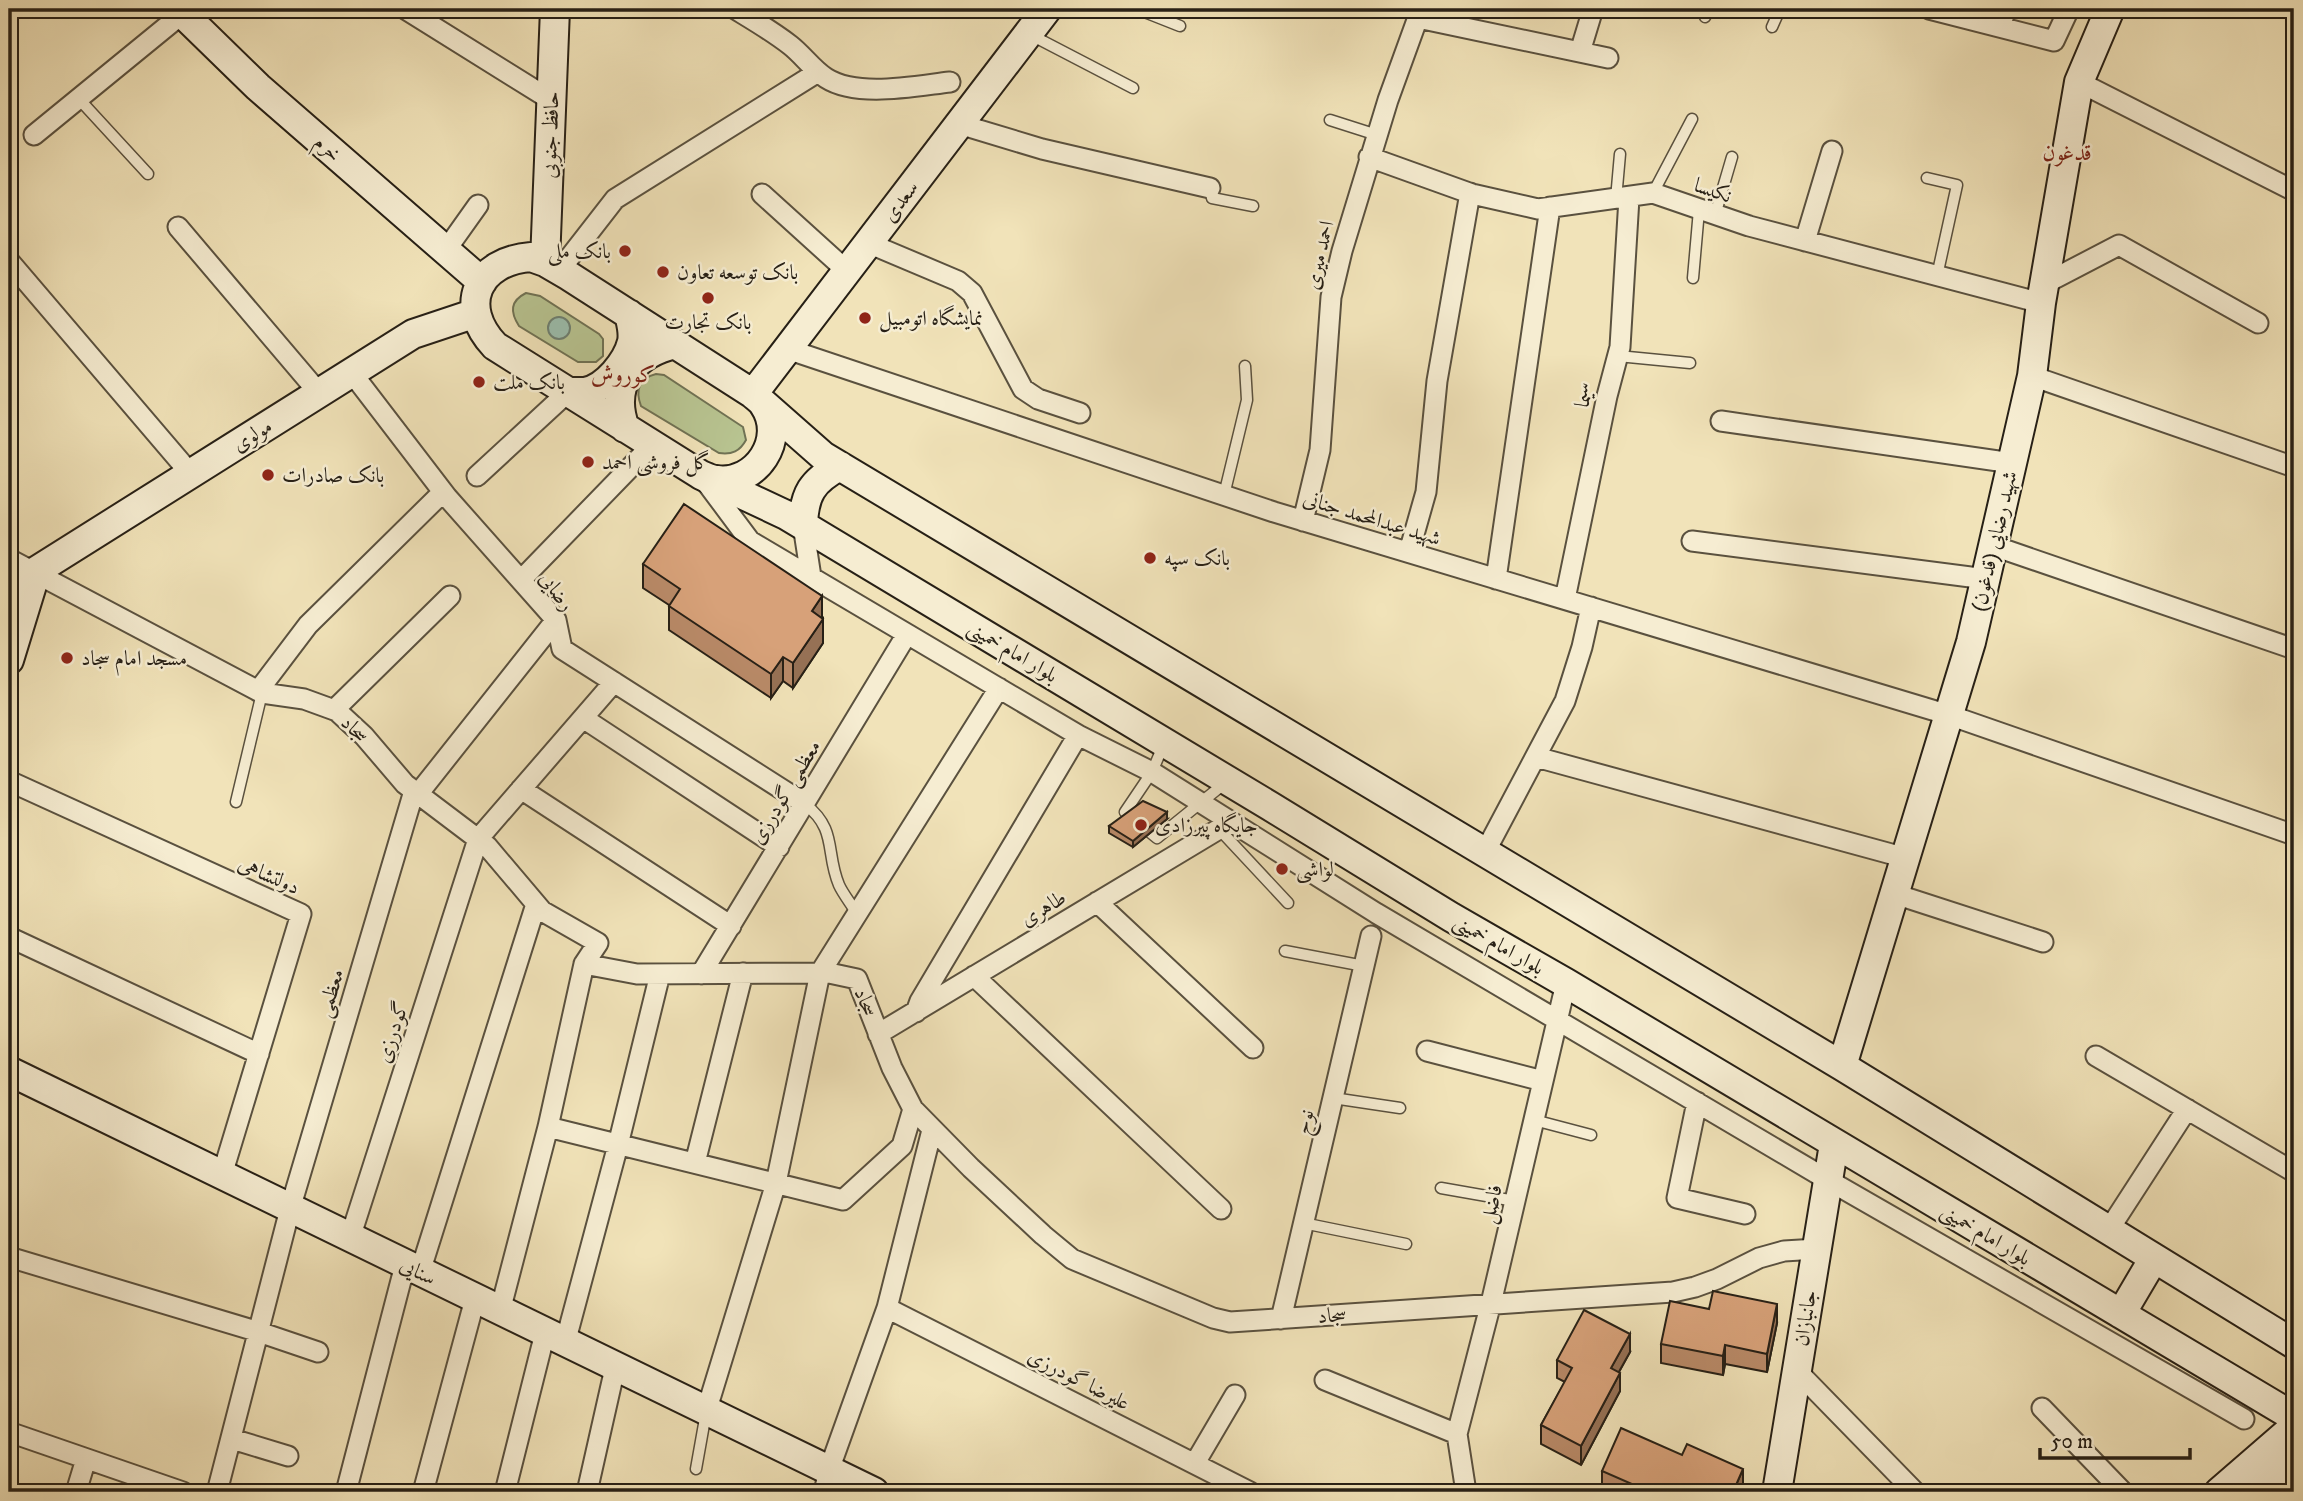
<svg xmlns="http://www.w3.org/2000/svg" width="2303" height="1501" font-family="'IM FELL DW Pica',Amiri,serif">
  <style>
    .green { fill: #b8c491; stroke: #707254; stroke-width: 2 }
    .water { fill: #9bbeae; stroke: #6d7f71; stroke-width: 2 }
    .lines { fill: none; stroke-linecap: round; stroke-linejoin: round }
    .lane-casing { stroke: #5a513f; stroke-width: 13 }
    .street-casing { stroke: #5a513f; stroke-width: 23 }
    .secondary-casing { stroke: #272016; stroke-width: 32 }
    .lane { stroke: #f6edd2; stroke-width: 10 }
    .street { stroke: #f6edd2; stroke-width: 19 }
    .secondary { stroke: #f6edd2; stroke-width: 28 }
    .wall { fill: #b98a68; stroke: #272016; stroke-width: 2 }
    .shaded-wall { fill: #967155; stroke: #272016; stroke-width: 2 }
    .building { fill: #d7a179; stroke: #272016; stroke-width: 2 }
    .poi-dot { fill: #8f2418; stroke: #f6edd2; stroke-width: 2.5 }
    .labels { text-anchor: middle; stroke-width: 5; stroke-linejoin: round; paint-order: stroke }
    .street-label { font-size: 21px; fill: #272016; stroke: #f6edd2 }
    .poi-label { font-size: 21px; fill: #272016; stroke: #f6edd2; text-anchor: start }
    .neighbourhood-label { font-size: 23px; fill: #7a1f14; stroke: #f6edd2 }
  </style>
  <rect width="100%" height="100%" fill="#f1e3b9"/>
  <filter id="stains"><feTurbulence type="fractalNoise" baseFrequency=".00286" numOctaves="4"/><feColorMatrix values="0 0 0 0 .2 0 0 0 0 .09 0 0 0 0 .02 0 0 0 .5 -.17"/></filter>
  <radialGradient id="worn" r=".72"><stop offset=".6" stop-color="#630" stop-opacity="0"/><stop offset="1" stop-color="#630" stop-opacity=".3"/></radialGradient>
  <!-- green -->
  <path class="green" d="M526,293L540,296L599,334L603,339V356L596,362H578L519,326C510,312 510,301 526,293Z
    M656,374L664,375L743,427L746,440C740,451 732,455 719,453L641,406C635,390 639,378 656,374Z"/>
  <!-- water -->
  <path class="water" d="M548 328a11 11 0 1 1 22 0a11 11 0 1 1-22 0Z"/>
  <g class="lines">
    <defs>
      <path id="lane" d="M1137,9L1180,26
        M1705,17L1709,9
        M1772,27L1780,9
        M1031,35L1133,88
        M79,99L148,174
        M1330,120L1377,135
        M1927,178L1957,185L1937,276
        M1210,188L1212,198L1253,206
        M1653,193L1692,119
        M1616,199L1620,154
        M1715,215L1732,157
        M2293,234L2294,231
        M1693,278L1699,210
        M1618,356L1690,363
        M1224,495L1247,400L1245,366
        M1163,746L1152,772L1125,812L1157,838L1225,783
        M236,802L262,693
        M805,804C838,830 825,852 839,885C843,894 852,905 857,914
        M1219,829L1288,903
        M1285,951L1364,966
        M1333,1098L1400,1108
        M1534,1120L1591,1135
        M1441,1188L1515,1201
        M1303,1223L1406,1244
        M696,1469L706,1413"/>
      <path id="street" d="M405,9L551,100
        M735,9C753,20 772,31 790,45C803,55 812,69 826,78C857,98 915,86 950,82
        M1929,9L2054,41L2069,9
        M1418,18L1608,58
        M2000,27L2006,9
        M1580,52L1593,9
        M2079,82L2294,191
        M959,124L1042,149L1210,188
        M34,135L182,14
        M1369,157L1472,194L1538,209L1653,193L1749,226L2041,303
        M762,194L847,271
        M178,227L319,393
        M1805,241L1832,151
        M868,243L958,281L972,293L1023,389L1038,399L1080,413
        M446,250L478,205
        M9,261L190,473
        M559,271L615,199L818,72
        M2044,284L2119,245L2258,323
        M787,349L1274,512L1949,715L2294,835
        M352,373L447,497L556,620L562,649L805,804
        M2032,376L2294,467
        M1721,421L2012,463
        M477,476L568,392
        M703,478L750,541L1078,735L1152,772L1376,913L1828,1180L2244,1419
        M1303,521L1320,450L1331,297L1342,251L1388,100L1421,9
        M803,525L811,577
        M1692,541L1986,579
        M1994,546L2294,649
        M1409,552L1426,492L1437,381L1470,193
        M9,559L262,693L304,699L337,711L364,736L405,784L487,846L542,911L598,943L584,964L637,974L829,973L857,979L892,1068L913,1109L971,1168L1043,1235L1072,1259L1213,1318L1230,1322L1673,1292L1695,1287L1717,1279L1759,1258L1784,1251L1817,1249
        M1496,579L1550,207
        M521,580L652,445
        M1565,599L1607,396L1620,347L1629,198
        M258,691L308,625L443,492
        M334,710L450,596
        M583,718L779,847
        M1536,757L1906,858
        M9,781L301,914L222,1175
        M521,789L731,926
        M418,794L556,620
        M1485,852L1565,701L1582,647L1591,607
        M1895,894L2043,942
        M1097,902L1253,1048
        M9,937L259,1054
        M701,974L907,634
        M974,976L1221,1209
        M916,1012L920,1001L1078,735
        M878,1034L1219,829L1232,823
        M1427,1051L1543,1081
        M2096,1056L2294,1172
        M1697,1102L1677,1198L1745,1214
        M548,1127L843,1200L902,1146L913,1109
        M695,1163L743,973
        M2108,1231L2187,1109
        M350,1238L478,839L614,682
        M9,1257L259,1332L318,1352
        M420,1272L536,904
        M887,1308L1250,1492
        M500,1311L548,1127L584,964
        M1281,1319L1371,936
        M565,1343L618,1145L660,974
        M1797,1371L1915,1492
        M1325,1380L1457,1434
        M2042,1408L2123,1492
        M706,1412L776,1183L820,973L999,688
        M9,1432L183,1492
        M232,1439L288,1456
        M1195,1463L1235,1395
        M76,1492L86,1459
        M217,1492L290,1209L414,791
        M346,1492L405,1265
        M423,1492L475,1299
        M505,1492L545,1333
        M587,1492L615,1368
        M824,1492L829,1470L887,1308L932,1130
        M1466,1492L1457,1434L1492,1299L1566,983"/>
      <path id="secondary" d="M178,9L258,87L482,282
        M531,257L545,262L569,276L753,394C756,397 762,401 764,405C787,439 756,485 717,480C712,480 706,477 701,475L495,346C457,306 477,261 531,257Z
        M545,262L555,9
        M568,392C574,392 580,392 585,392C606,388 627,362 632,342C634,332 631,323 629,314
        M753,394L1047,9
        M764,404L823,456L1842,1066L2294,1344
        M625,428C609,385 633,353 676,344
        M701,475L786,515L1270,806L1451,917L1566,983L2294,1417
        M803,525C804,494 812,481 840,466
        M9,588L413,334L476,313
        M9,660L36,572
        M1842,1066L1971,642L2032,376L2041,303L2079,82L2110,9
        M9,1071L874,1492
        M2121,1314L2154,1258
        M1777,1492L1834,1144
        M2219,1492L2294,1427
        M2261,1492L2294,1464"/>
    </defs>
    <!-- lane casing -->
    <use href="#lane" class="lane-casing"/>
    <!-- street casing -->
    <use href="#street" class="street-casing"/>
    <!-- secondary casing -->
    <use href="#secondary" class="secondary-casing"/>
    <!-- lane -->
    <use href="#lane" class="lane"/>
    <!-- street -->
    <use href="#street" class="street"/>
    <!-- secondary -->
    <use href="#secondary" class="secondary"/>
  </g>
  <!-- wall -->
  <path class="wall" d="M643,564L822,617L823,643L793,688L783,681L771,698L669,630V605L643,588Z
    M1167,819L1133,847L1109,833V826Z
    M1777,1323L1767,1372L1725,1364L1723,1375L1661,1363V1344Z
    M1630,1352L1619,1372L1620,1391L1581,1465L1541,1444V1425L1565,1382L1557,1378V1360Z
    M1602,1471L1743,1487L1741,1492H1608L1602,1489Z"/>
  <!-- shaded-wall -->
  <path class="shaded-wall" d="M822,596V620L812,611Z
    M823,619V643L793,688V663Z
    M783,657V681L771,698V674Z
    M1167,812V819L1133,847V841Z
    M1777,1304V1323L1767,1372V1354Z
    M1630,1334V1352L1611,1386V1368Z
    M1725,1345V1364L1723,1375V1356Z
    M1620,1373V1391L1581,1465V1446Z
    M1743,1469V1487L1741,1492H1733Z"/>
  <!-- building -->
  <path class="building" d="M684,504L822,596L812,611L823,619L793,663L783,657L771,674L669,606L680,589L643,564Z
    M1143,801L1167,812L1133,841L1109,826Z
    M1713,1291L1777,1304L1767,1354L1725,1345L1723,1356L1661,1344L1670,1301L1709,1309Z
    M1584,1310L1630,1334L1611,1368L1620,1373L1581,1446L1541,1425L1572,1368L1557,1360Z
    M1621,1428L1682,1455L1687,1444L1743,1469L1733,1492H1650L1602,1471Z"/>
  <!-- markers -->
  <g class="poi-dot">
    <circle cx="625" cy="251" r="7"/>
    <circle cx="663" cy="272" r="7"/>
    <circle cx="708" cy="298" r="7"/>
    <circle cx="865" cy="318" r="7"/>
    <circle cx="479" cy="382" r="7"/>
    <circle cx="588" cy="462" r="7"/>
    <circle cx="268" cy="475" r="7"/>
    <circle cx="1150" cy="558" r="7"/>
    <circle cx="67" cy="658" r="7"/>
    <circle cx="1141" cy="825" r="7"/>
    <circle cx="1282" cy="869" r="7"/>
  </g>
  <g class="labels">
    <!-- street labels -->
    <g class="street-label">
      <text transform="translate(550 135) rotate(-88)" y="7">حافظ جنوبی</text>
      <text transform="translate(328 148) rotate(41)" y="7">خرم</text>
      <text transform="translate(1713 190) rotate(19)" y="7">نکیسا</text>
      <text transform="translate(900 201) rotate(-53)" y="7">سعدی</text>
      <text transform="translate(1319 255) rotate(-77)" y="7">احمد میری</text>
      <text transform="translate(1584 395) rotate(-77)" y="7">سیما</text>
      <text transform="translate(252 435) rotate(-32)" y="7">مولوی</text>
      <text transform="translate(1372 518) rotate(17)" y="7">شهید عبدالمحمد جنانی</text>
      <text transform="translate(1994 541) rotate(-77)" y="7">(قدغون) شهید رضایی</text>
      <text transform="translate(557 591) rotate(53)" y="7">رضایی</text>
      <text transform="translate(1013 651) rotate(31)" y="7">بلوار امام خمینی</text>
      <text transform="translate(355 729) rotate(45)" y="7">سجاد</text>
      <text transform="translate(785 792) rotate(-59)" y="7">معظمی گودرزی</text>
      <text transform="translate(269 875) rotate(24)" y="7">دولتشاهی</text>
      <text transform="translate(1043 908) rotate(-31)" y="7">طاهری</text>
      <text transform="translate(1499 944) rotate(30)" y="7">بلوار امام خمینی</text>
      <text transform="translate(330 993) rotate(-73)" y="7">معظمی</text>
      <text transform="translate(866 1002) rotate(68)" y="7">سجاد</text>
      <text transform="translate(392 1032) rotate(-72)" y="7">گودرزی</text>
      <text transform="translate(1304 1122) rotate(-77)" y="7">نوح</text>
      <text transform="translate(1491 1204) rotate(-77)" y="7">فاضل</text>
      <text transform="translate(1986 1234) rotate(31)" y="7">بلوار امام خمینی</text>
      <text transform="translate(418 1271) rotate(26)" y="7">سنایی</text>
      <text transform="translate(1332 1315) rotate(-4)" y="7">سجاد</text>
      <text transform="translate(1805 1318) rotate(-81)" y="7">جانبازان</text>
      <text transform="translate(1079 1379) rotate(27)" y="7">علیرضا گودرزی</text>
    </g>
    <!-- poi labels -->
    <g class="poi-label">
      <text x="611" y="258" text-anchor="end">بانک ملی</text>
      <text x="677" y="279">بانک توسعه تعاون</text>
      <text x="879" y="325">نمایشگاه اتومبیل</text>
      <text x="708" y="329" text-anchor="middle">بانک تجارت</text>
      <text x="493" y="389">بانک ملت</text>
      <text x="602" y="469">گل فروشی احمد</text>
      <text x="282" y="482">بانک صادرات</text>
      <text x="1164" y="565">بانک سپه</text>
      <text x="81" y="665">مسجد امام سجاد</text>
      <text x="1155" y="832">جایگاه پیرزادی</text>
      <text x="1296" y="876">لواشی</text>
    </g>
    <!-- neighbourhood labels -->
    <g class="neighbourhood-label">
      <text x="2067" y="160">قدغون</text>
      <text x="623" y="382">کوروش</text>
    </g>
  </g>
  <!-- margin -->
  <rect width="2303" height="1501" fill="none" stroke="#f1e3b9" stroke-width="35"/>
  <rect x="10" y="10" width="2282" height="1480" fill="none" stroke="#272016" stroke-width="3.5"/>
  <rect x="18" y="18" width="2268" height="1466" fill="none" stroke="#272016" stroke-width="2"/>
  <!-- scale -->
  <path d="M2040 1448v10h150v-10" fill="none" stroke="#272016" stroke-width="3.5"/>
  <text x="2051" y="1448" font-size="21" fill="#272016" stroke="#f6edd2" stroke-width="5" paint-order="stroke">50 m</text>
  <rect width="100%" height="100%" filter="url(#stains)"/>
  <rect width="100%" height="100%" fill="url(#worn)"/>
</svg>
